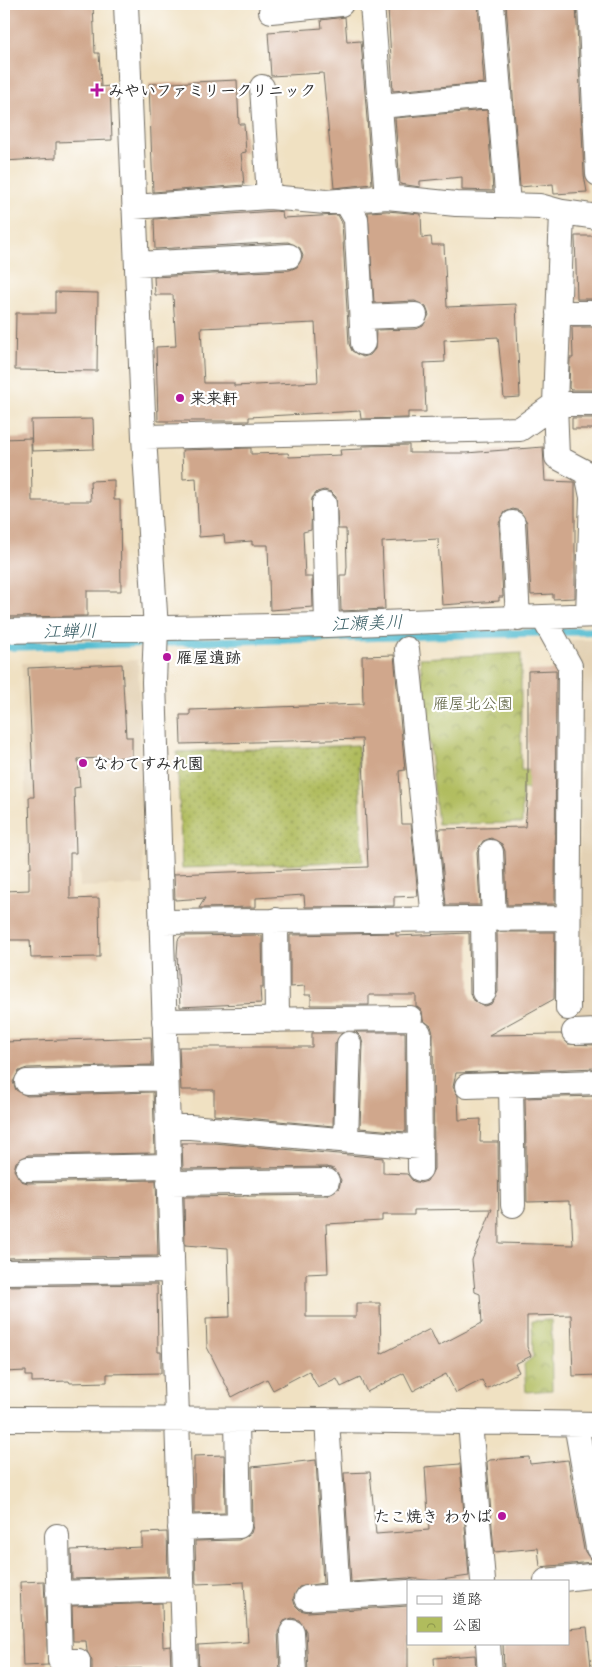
<svg xmlns="http://www.w3.org/2000/svg" width="602" height="1677" viewBox="0 0 602 1677" font-family="Mali,'Klee One',sans-serif">
<defs>
<pattern id="grass-dots" width="8" height="8" patternUnits="userSpaceOnUse" patternTransform="scale(1.25)"><rect width="8" height="8" fill="#b0bc5d"/><path d="M2 2h.1M6 6h.1" fill="none" stroke="#8f994d" stroke-width="1.8" stroke-linecap="round"/></pattern>
<pattern id="park-crowns" width="20" height="18" patternUnits="userSpaceOnUse" patternTransform="scale(1.25)"><rect width="20" height="18" fill="#b0bc5d"/><path d="M2 6a3 3 0 1 1 6 0M12 15a3 3 0 1 1 6 0" fill="none" stroke="#8f994d"/></pattern>
</defs>
<rect width="100%" height="100%" fill="#fff"/>
<filter id="ink" filterUnits="userSpaceOnUse"><feTurbulence type="fractalNoise" baseFrequency=".02" numOctaves="2"/><feDisplacementMap in="SourceGraphic" scale="10" xChannelSelector="R" yChannelSelector="G"/><feConvolveMatrix kernelMatrix="1 2 1 2 8 2 1 2 1" color-interpolation-filters="sRGB"/></filter>
<filter id="wash" filterUnits="userSpaceOnUse"><feTurbulence type="fractalNoise" baseFrequency=".0096" numOctaves="4" result="noise"/><feDisplacementMap in="SourceGraphic" scale="20" xChannelSelector="R" yChannelSelector="G"/><feGaussianBlur stdDeviation="1.12" result="paint"/><feColorMatrix in="noise" values="0 0 0 0 0 0 0 0 0 0 0 0 0 0 0 0 0 1.4 0 .05"/><feComposite in="paint" operator="in"/></filter>
<g filter="url(#wash)">
<rect width="100%" height="100%" fill="#f0e1c2"/>
<path fill="#e3d1b4" d="M568 640H598V1027H577L582 666Z
M138 660 144 885 80 887 79 863 27 864 22 663Z"/>
<path fill="url(#grass-dots)" stroke="#6e7444" d="M358 745 363 861 182 868 177 752Z"/>
<path fill="url(#park-crowns)" stroke="#6e7444" d="M521 653V770L556 771 557 788 522 789V823L438 824 420 658Z
M551 1320 552 1390 526 1392 524 1364 533 1357 532 1321Z"/>
<g fill="none" stroke-linecap="round" stroke-linejoin="round">
<path stroke="#53bcd0" stroke-width="8" d="M4 647 598 631"/>
</g>
<g id="blocks">
<path fill="#d0a78c" fill-rule="evenodd" d="M4 4H93L95 53H99L101 87 110 86 112 140 56 142V158L4 161Z
M450 4H478L484 83 393 91 388 9Z
M506 4H576L584 175 587 192 554 194 553 184 520 187Z
M345 17 347 42 361 41 372 184 334 188 323 73 271 76 268 32 322 28 321 20Z
M237 80 239 124H244L246 152 241 153 244 185 153 192 149 84Z
M487 110 493 191 462 190V177L420 181V187L400 184 395 118Z
M276 211 282 212 283 218 338 215 342 223 349 344 352 351 363 357 370 355 375 349 376 330 416 329 423 326 429 315 426 307 415 301 374 303 368 212 387 211 421 214 422 238 431 237 432 245H444L447 307 516 304 520 397 504 398 498 337 444 340 445 362 424 363 426 412H408V418L361 419 360 411 249 417V421H158L156 347 176 346 173 295H155L154 277 290 270 297 267 303 256 300 248 288 242 155 249 154 219ZM315 323 318 382 234 386V383H204L201 328Z
M575 236H598V299H577Z
M55 292 98 293 97 371 15 370 16 313H55Z
M572 327H598V390H571L569 388 570 358H573Z
M572 418H598V429H572Z
M93 419 94 449 32 451 31 420Z
M31 438 32 501H91L90 481 114 480V500H120L121 591H87V616L4 617V439Z
M409 445V453H466L543 447 545 481 575 482V598L553 599V594L531 595 527 522 520 511 513 509 505 512 499 523 503 597H499V601L442 605 438 539 382 542 385 609 341 611 340 575H346L347 566 346 529H338L336 497 331 492 324 490 317 492 312 498 311 530 303 532 305 577H312L313 607 270 610 268 545H252V541L225 543 224 535 199 537 196 478 183 479 182 450 251 448V454L288 453 289 457 341 455 340 450 362 449V446Z
M394 655 405 770 399 771 402 824H411L418 896 394 897V906L305 907 304 895 256 898V907L199 908 205 898 175 900 174 874 368 867 362 739 181 744 180 715H190V710L363 704 362 656Z
M122 664 126 737H132V757L78 759 80 787 74 788 76 853H70V899L99 898 100 957 31 958 30 940H4V891L29 890V868H31L29 797H34L28 668Z
M556 670 555 904 507 905 505 851 502 844 491 838 483 841 477 852 480 905H446L439 829 525 827 528 794V671Z
M497 932H555L554 999 489 1035 561 1034 568 1044 596 1045 597 1068 456 1073 453 1087 458 1096 459 1120 481 1119 480 1142H498L499 1243 573 1245 571 1205H569V1201L527 1202 525 1098 598 1096V1375L573 1376 571 1315 527 1316V1347L531 1356 515 1364 519 1372 486 1389 482 1380 456 1393 446 1374 413 1391 404 1373 367 1392 360 1378 341 1387 337 1379 318 1388 309 1371 273 1390 267 1379 232 1397 207 1347 206 1318 230 1317 228 1248 185 1245 184 1197 327 1195 339 1188 341 1180 334 1169 327 1167 183 1169 182 1143H214L383 1158V1173L407 1174 413 1181 420 1183 427 1181 434 1169 433 1033 431 1026 423 1020 422 1011 416 1006V995H369V1005H311V995H305V986L290 987V935L396 933V936L469 933 470 993 472 999 484 1006 491 1004 498 992ZM492 1209 472 1260 475 1292 480 1294 482 1323 438 1346 430 1329 381 1354 380 1303H356V1317H306V1274L328 1273 326 1224 382 1221V1215H414V1210Z
M257 935 262 936 263 988H260L261 1003 180 1007 177 955 178 940 181 936Z
M356 1032H405L406 1132 360 1128 363 1044 361 1037Z
M312 1033H342L335 1044 333 1126 214 1115V1090H181L179 1047H312Z
M151 1037 152 1065 27 1068 19 1071 13 1082 16 1090 27 1096 153 1092 155 1153 28 1155 16 1162 14 1170 21 1181 28 1183 156 1180 158 1256 4 1258V1042Z
M157 1284 158 1352H161V1373L107 1374V1382L70 1383 69 1381 32 1382V1376H26V1371L4 1372V1286Z
M224 1455 225 1513 194 1514V1456Z
M529 1457 530 1464 568 1460 584 1550 592 1562 540 1567 538 1548 494 1552 487 1462 490 1460Z
M316 1460 323 1583 299 1587 293 1598 295 1605 300 1610 308 1612 408 1606V1673H308L306 1631 299 1620 292 1618 284 1621 278 1632 280 1673H199L198 1645 248 1642 244 1582 196 1584 195 1541 239 1540 251 1533 253 1526 252 1467Z
M460 1464 469 1576 434 1581 407 1578 351 1582 344 1473 370 1472 376 1534 429 1530 425 1467Z
M167 1532 168 1576 72 1579 71 1550 142 1547V1533Z
M44 1581 48 1665 23 1666 20 1582Z
M162 1603 163 1647 170 1646 171 1668 117 1669 118 1673H92V1661L87 1651 86 1641H73L72 1606Z
M587 1627 591 1667 583 1668V1673H504L503 1643H568V1629Z
M475 1655 476 1673H435L434 1658Z"/>
</g>
</g>
<g filter="url(#ink)">
<use href="#blocks" fill-opacity="0" stroke="#706b60" stroke-width="1"/>
<g fill="none" stroke-linecap="round" stroke-linejoin="round">
<defs>
<path id="minor" d="M126 4 144 437 156 629 154 682 185 1673
M372 4 387 197
M492 4 508 205
M590 4 598 174
M271 11 341 4
M262 87 269 197
M380 106 499 95
M345 200 356 219 363 343
M134 207 269 197 326 202 387 197 456 204 540 206 562 212 598 217
M137 264 289 256
M558 313H598
M362 317 415 315
M144 437 520 429 555 404 562 212
M324 504 327 625
M513 523 518 619
M588 615 592 497 587 473 557 457 555 404H598
M544 619 570 666 568 1008
M4 631 327 625 598 615
M407 649 434 919
M491 852 494 918
M483 919 484 992
M276 920 277 1020
M161 922 568 918
M164 1021 410 1018
M574 1032 598 1031
M419 1033 420 1169
M27 1082 166 1078
M511 1084 513 1205
M467 1086 598 1082
M167 1125 420 1147
M346 1140 349 1044
M28 1169 168 1166
M169 1183 327 1181
M4 1272 172 1270
M4 1419 327 1420 598 1424
M327 1420 338 1596
M470 1422 483 1581
M576 1424 598 1548
M180 1528 239 1526 237 1420
M57 1536 60 1660 78 1661V1673
M546 1581 598 1575
M58 1593 182 1589
M307 1598 408 1592
M292 1632 294 1673
M488 1643 490 1673"/>
</defs>
<use href="#minor" stroke="#706b60" stroke-width="26"/>
<use href="#minor" stroke="#fff" stroke-width="24"/>
</g>
</g>
<g fill="#b5179e" stroke="#fff" stroke-width="2">
<path d="M94.5 82.5h5v5h5v5h-5v5h-5v-5h-5v-5h5z"/>
<circle cx="180" cy="398" r="5"/>
<circle cx="167" cy="657" r="5"/>
<circle cx="83" cy="763" r="5"/>
<circle cx="502" cy="1516" r="5"/>
</g>
<g text-anchor="middle" stroke-width="4.5" stroke-linejoin="round" paint-order="stroke">
<g font-size="16" font-weight="bold" fill="#2b2b2b" stroke="#fff" text-anchor="start">
<text x="108" y="96">みやいファミリークリニック</text>
<text x="190" y="404">来来軒</text>
<text x="177" y="663">雁屋遺跡</text>
<text x="93" y="769">なわてすみれ園</text>
<text x="492" y="1522" text-anchor="end">たこ焼き わかば</text>
</g>
<g font-size="16" fill="#5a5e3c" stroke="#fff">
<text x="473" y="709">雁屋北公園</text>
</g>
<g font-size="18" font-style="italic" fill="#395e65" stroke="#fff">
<text transform="translate(367 623) rotate(-2)" y="6">江瀬美川</text>
<text transform="translate(70 631) rotate(-1)" y="6">江蝉川</text>
</g>
</g>
<rect width="602" height="1677" fill="none" stroke="#fff" stroke-width="20"/>
<rect x="407" y="1580" width="162" height="65" fill="#ffffff" stroke="#aaaaaa"/>
<rect x="417" y="1596" width="25" height="8" fill="#ffffff" stroke="#aaaaaa"/>
<text x="452" y="1604" font-size="15" fill="#2b2b2b">道路</text>
<rect x="417" y="1617" width="25" height="15" fill="url(#park-crowns)" stroke="#aaaaaa"/>
<text x="452" y="1630" font-size="15" fill="#2b2b2b">公園</text>
</svg>
